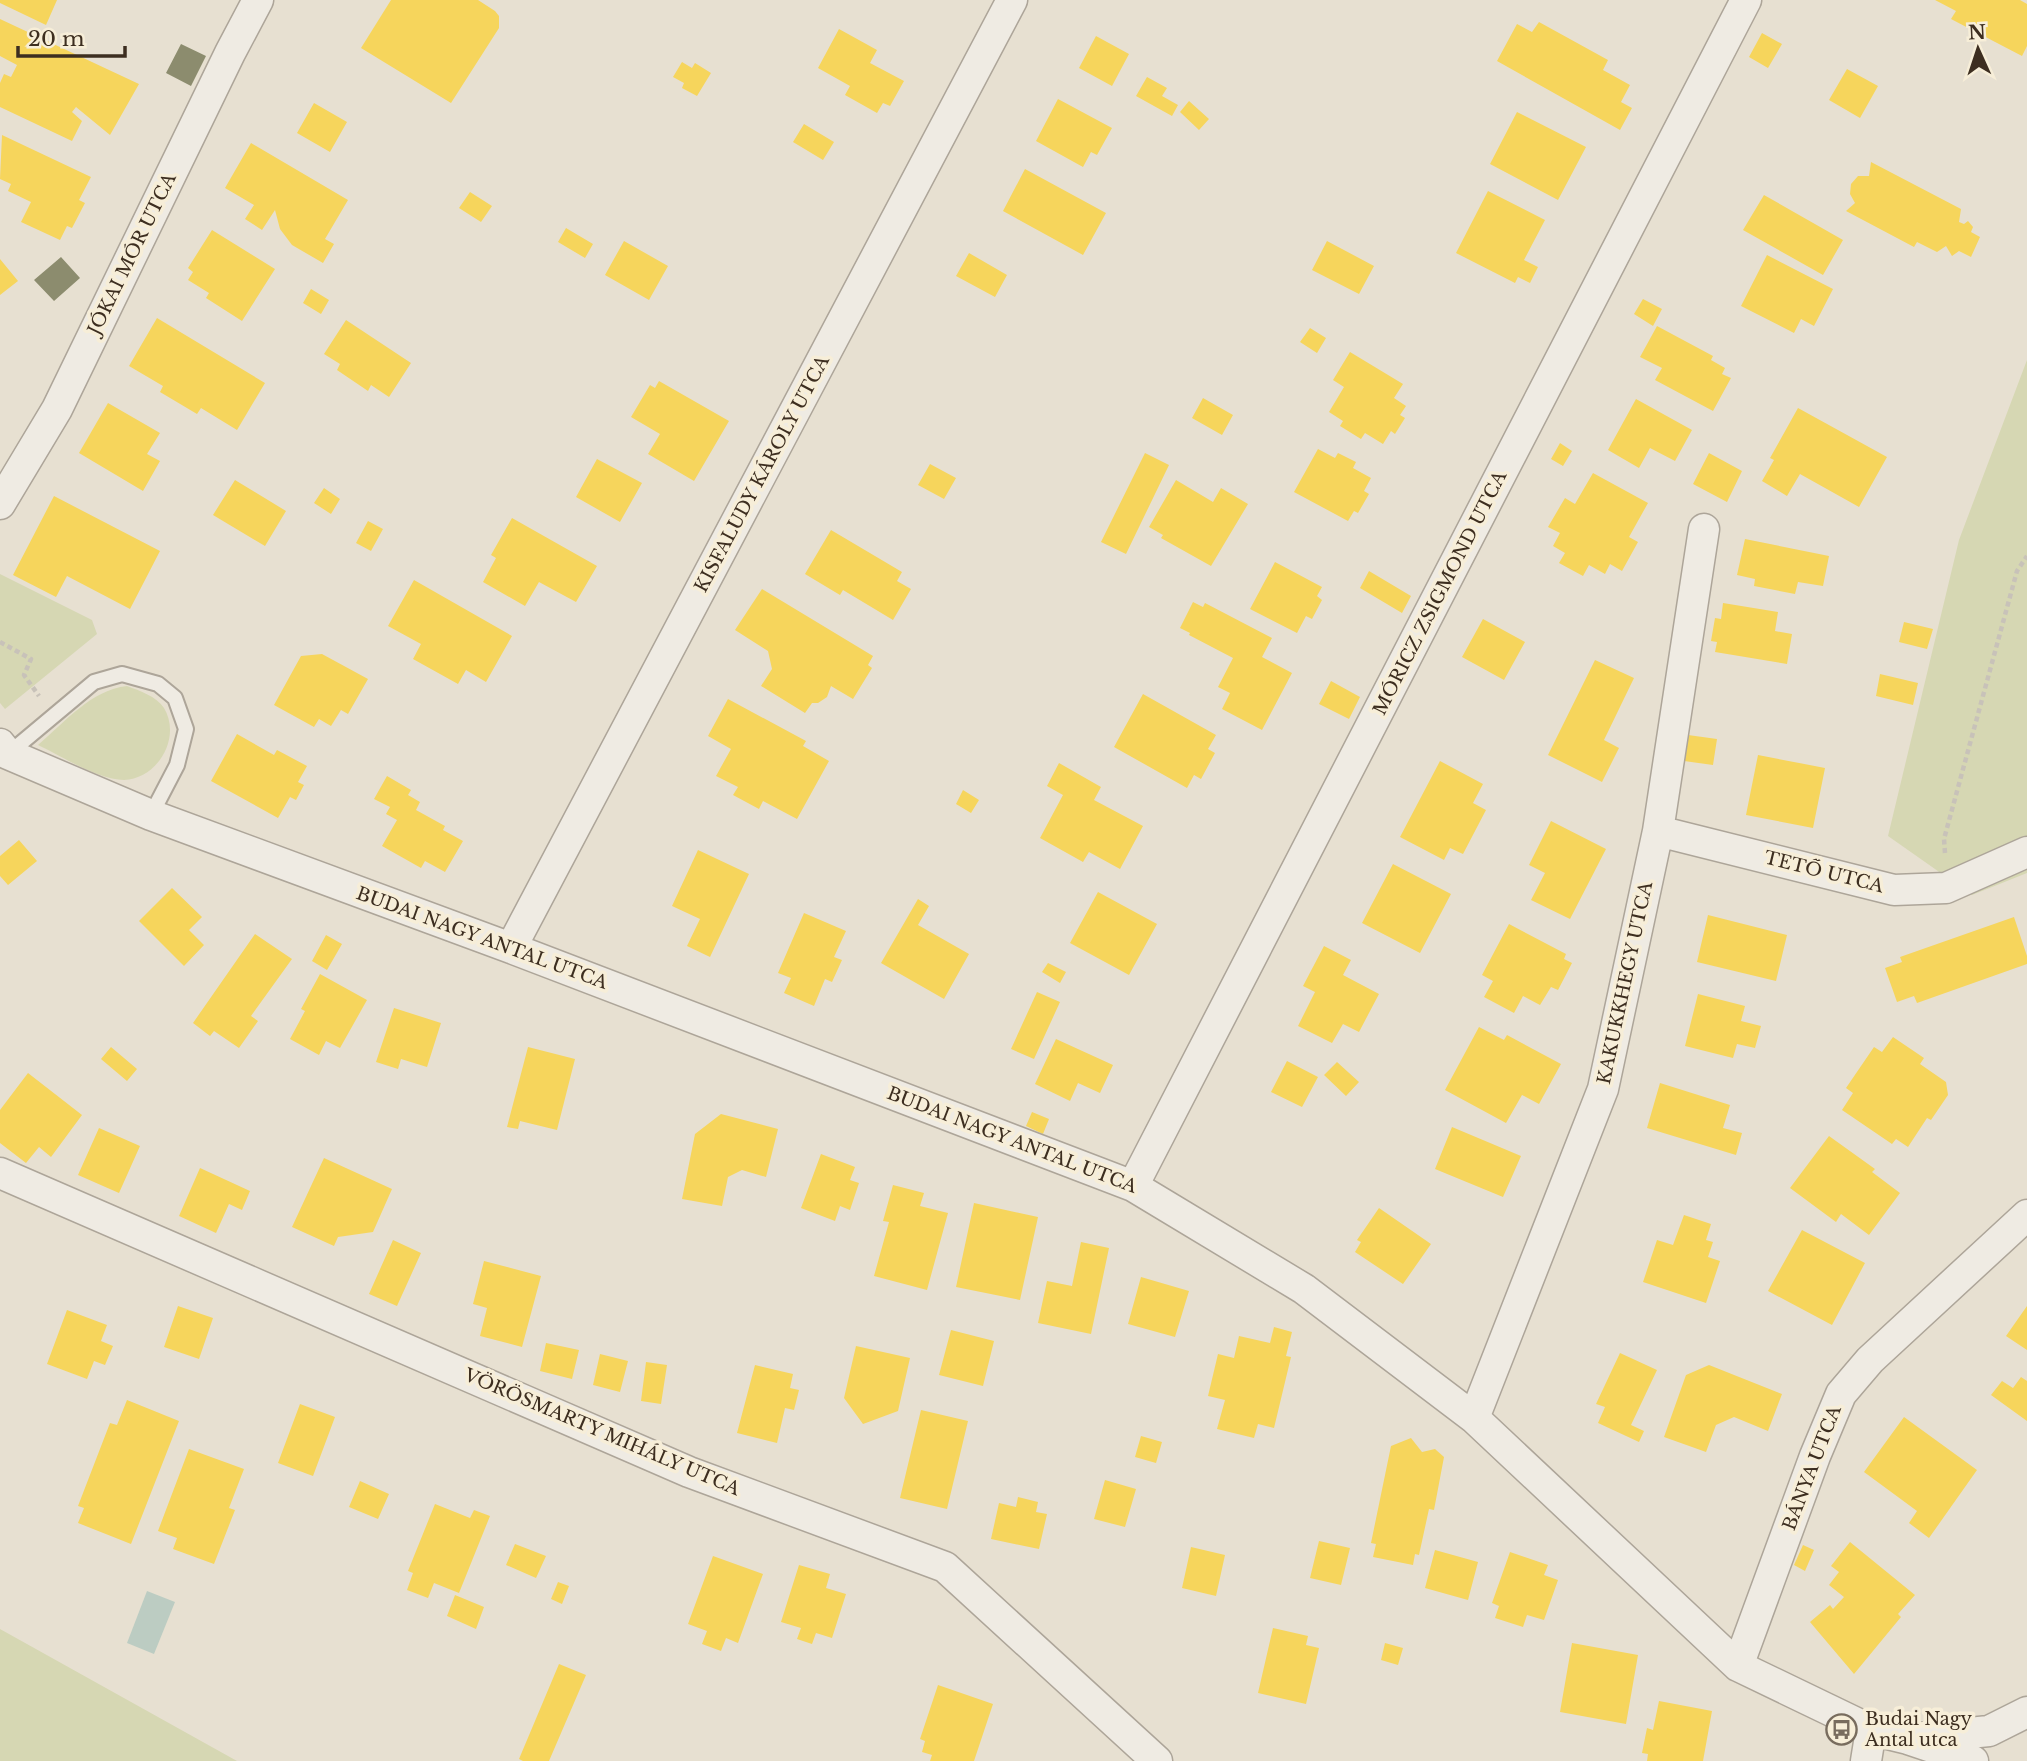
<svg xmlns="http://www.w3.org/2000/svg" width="2027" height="1761" viewBox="0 0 2027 1761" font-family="'Libre Baskerville',serif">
<rect width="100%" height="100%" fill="#e7e0d1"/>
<path fill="#d6d7b3" d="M2027 360V873L1972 895 1888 836 1959 540Z
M0 574 92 620 97 634 5 709 0 703Z
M127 686C140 691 156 696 164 708 182 738 157 779 124 780 99 780 61 756 38 745 65 722 91 690 127 686Z
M0 1629 237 1761H0Z"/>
<path fill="#bcccc2" d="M147 1591 175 1602 154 1654 127 1643Z"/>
<path fill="#f6d55c" d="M0 0H57L46 25 0 3Z
M391 0H478L495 11 499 16V28L451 103 361 48Z
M1935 0H2020L2027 4V46L2022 56 1951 19 1956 11Z
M0 19 139 84 110 135 76 107 72 112 82 121 72 141 0 107V83L4 74 11 77 17 65 0 56Z
M1539 22 1608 60 1603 70 1630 85 1621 102 1632 108 1620 130 1497 61 1517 24 1532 32Z
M839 29 877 50 870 63 904 81 890 106 883 103 877 113 845 95 850 86 818 68Z
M1762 33 1782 44 1768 68 1749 57Z
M1096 36 1129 54 1112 86 1079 68Z
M682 62 692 68 695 63 711 73 697 96 682 88 684 83 673 77Z
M1847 69 1878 86 1860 118 1829 100Z
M1147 77 1167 88 1162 96 1178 105 1172 116 1136 96Z
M1058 99 1112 128 1097 155 1091 152 1083 167 1036 141Z
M1189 101 1209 119 1199 130 1180 112Z
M314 103 347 122 330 152 297 133Z
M1517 112 1586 147 1558 200 1490 164Z
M804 124 834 142 823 160 793 142Z
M2 135 91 177 79 200 85 203 72 228 67 226 60 240 21 222 31 202 8 191 11 184 0 179Z
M251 143 348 200 325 239 334 244 323 263 292 245 280 229 275 210 262 230 245 219 254 205 225 188Z
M1871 162 1961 209 1959 222 1964 224 1968 221 1973 227 1971 232 1980 237 1971 257 1959 251 1952 256 1946 246 1937 252 1917 242 1914 247 1846 211 1855 203 1850 194 1851 184 1858 176H1869Z
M1025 169 1106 213 1083 255 1003 211Z
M1488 191 1545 220 1524 260 1538 267 1530 283 1518 277 1515 283 1456 253Z
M470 192 492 206 481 222 459 208Z
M1764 195 1843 240 1823 275 1743 230Z
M566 228 593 244 585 258 558 242Z
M212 230 275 269 242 321 206 298 209 293 188 280 193 272 188 268Z
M624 241 668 266 649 300 605 275Z
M1327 241 1374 266 1359 294 1312 270Z
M969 253 1007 275 995 297 956 276Z
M1767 255 1833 289 1814 326 1801 319 1794 333 1741 306Z
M0 259 18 281 0 295Z
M311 289 329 300 321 314 303 303Z
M1643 299 1662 309 1653 326 1634 314Z
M157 318 265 383 237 430 201 408 197 414 160 392 163 386 129 366Z
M346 320 411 363 389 397 371 385 368 391 337 370 340 364 324 354Z
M1657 326 1713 356 1711 360 1725 368 1722 374 1731 378 1713 411 1655 380 1662 368 1640 357Z
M1310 328 1326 338 1317 353 1300 342Z
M1350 352 1403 384 1394 398 1406 406 1400 415 1405 418 1395 434 1391 431 1383 444 1365 433 1361 439 1340 426 1343 421 1329 412 1344 387 1333 380Z
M659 381 729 421 694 481 648 454 660 434 631 417 650 385 655 388Z
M1203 398 1233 415 1222 435 1192 418Z
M1636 399 1692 430 1675 461 1650 448 1639 468 1608 450Z
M108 403 160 433 147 454 160 461 143 491 79 453Z
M1798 408 1887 457 1859 507 1800 474 1787 496 1762 481 1774 460 1770 458Z
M1560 443 1572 451 1563 466 1551 459Z
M1318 449 1335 458 1338 453 1356 462 1353 468 1371 478 1364 491 1369 494 1358 513 1354 511 1348 521 1294 492Z
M1145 453 1169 465 1126 554 1101 542Z
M1709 453 1742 471 1727 502 1693 484Z
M597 459 642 483 620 522 576 497Z
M930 464 956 478 944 499 918 485Z
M1593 473 1648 503 1629 537 1638 542 1622 571 1610 564 1605 574 1589 565 1583 576 1559 563 1565 553 1553 546 1560 533 1548 527 1565 498 1575 504Z
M235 480 286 511 265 546 213 515Z
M1176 480 1213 502 1221 488 1248 504 1211 566 1161 538 1163 535 1149 527Z
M324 488 340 499 331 514 314 503Z
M54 496 160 551 130 609 67 576 56 597 13 575Z
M512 518 597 566 576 602 539 582 525 606 483 582 496 558 491 555Z
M368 521 383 529 371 551 356 543Z
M831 530 902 572 897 581 911 589 893 620 843 590 840 595 805 574Z
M1745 539 1829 556 1823 586 1798 582 1795 594 1754 586 1755 579 1737 575Z
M1275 562 1322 587 1317 596 1322 600 1312 619 1306 616 1297 633 1250 609Z
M1369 571 1411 596 1402 613 1360 588Z
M414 580 512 636 486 682 466 670 458 684 413 659 421 644 388 626Z
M762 589 873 656 868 665 872 668 853 699 831 686 827 697 818 703H812L805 713 761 686 772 669 768 651 735 630Z
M1193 602 1203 607 1205 603 1272 638 1262 657 1292 673 1262 730 1222 709 1230 693 1218 687 1233 658 1189 635 1190 633 1180 628Z
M1723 603 1778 612 1775 631 1792 634 1787 664 1715 652 1717 642 1711 641 1715 618 1721 619Z
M1483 619 1525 642 1504 680 1462 657Z
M1904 622 1933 629 1927 649 1899 642Z
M322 654 368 679 348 714 341 710 331 726 319 719 314 727 274 705 301 656Z
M1595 660 1634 678 1604 740 1619 748 1602 782 1548 755Z
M1880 674 1918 683 1913 705 1876 696Z
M1331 681 1360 697 1349 719 1319 704Z
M1143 694 1216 735 1208 749 1215 753 1201 779 1194 775 1187 788 1114 747Z
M728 699 806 741 803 746 829 761 797 819 763 801 759 809 733 795 738 787 716 776 731 749 708 736Z
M237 734 274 755 277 750 307 766 298 782 304 785 296 800 290 797 278 818 211 781Z
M1688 735 1717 739 1713 765 1684 761Z
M1758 755 1825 768 1813 828 1746 815Z
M1440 761 1483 784 1473 803 1486 810 1463 854 1450 848 1444 860 1400 837Z
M1059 763 1101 787 1094 800 1143 826 1120 869 1089 852 1083 862 1040 838 1063 795 1047 786Z
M387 776 411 790 408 795 420 802 416 810 445 826 443 830 463 841 445 872 425 861 421 868 382 846 397 820 386 814 390 807 374 799Z
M963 790 979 800 971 813 956 804Z
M1551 821 1606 849 1570 919 1531 900 1545 873 1529 865Z
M19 840 37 861 8 885 0 876V856Z
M698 850 749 874 710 957 687 946 700 919 672 906Z
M1393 864 1451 894 1420 953 1362 923Z
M172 888 202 917 189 930 204 945 184 966 139 921Z
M1098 892 1157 924 1129 975 1070 943Z
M918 899 929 906 918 925 969 954 944 999 881 963Z
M804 913 846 931 834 957 842 960 832 982 825 979 814 1006 784 993 791 978 778 973Z
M1708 915 1787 935 1776 981 1697 962Z
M2014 917 2027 956V964L1917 1003 1914 996 1897 1002 1885 968 1902 962 1900 957Z
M1509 924 1566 954 1564 959 1572 963 1558 990 1551 987 1540 1005 1523 996 1514 1013 1484 997 1493 981 1482 975Z
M255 934 292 959 251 1016 258 1021 239 1048 214 1031 210 1036 193 1023Z
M326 935 342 944 327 970 312 961Z
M1324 946 1351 960 1343 975 1379 994 1359 1032 1343 1024 1332 1043 1298 1026 1315 992 1303 986Z
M1048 963 1066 972 1060 983 1042 972Z
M320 974 367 1000 340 1048 326 1041 319 1055 290 1039 305 1011 301 1009Z
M1037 992 1060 1002 1034 1059 1011 1049Z
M1698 994 1745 1006 1741 1021 1761 1026 1755 1048 1737 1044 1733 1058 1685 1046Z
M394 1008 441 1023 427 1067 401 1059 398 1069 376 1062Z
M1479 1027 1504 1040 1507 1035 1561 1064 1539 1104 1522 1095 1506 1123 1445 1090Z
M1893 1037 1924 1058 1920 1064 1946 1082 1948 1095 1931 1120 1927 1118 1908 1147 1896 1139 1892 1144 1842 1110 1853 1093 1846 1088 1874 1047 1882 1052Z
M1056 1039 1113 1065 1100 1093 1078 1083 1070 1101 1035 1084Z
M111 1047 137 1069 127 1081 101 1059Z
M528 1047 575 1059 557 1130 520 1121 518 1129 507 1127Z
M1287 1061 1318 1077 1302 1107 1271 1092Z
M1337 1062 1359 1082 1346 1096 1324 1075Z
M28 1073 82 1115 51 1157 39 1147 26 1163 0 1143V1110Z
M1660 1083 1730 1105 1723 1128 1742 1133 1736 1155 1647 1128Z
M1032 1112 1049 1119 1043 1134 1026 1126Z
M721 1114 778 1129 766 1177 742 1170 728 1177 722 1206 682 1199 695 1134Z
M1452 1127 1521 1156 1503 1197 1435 1169Z
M99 1128 140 1146 119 1193 78 1175Z
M1829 1136 1875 1169 1872 1172 1900 1193 1869 1235 1841 1214 1836 1222 1790 1188Z
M821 1154 855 1167 850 1180 859 1183 850 1210 840 1206 835 1221 801 1208Z
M324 1158 392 1189 373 1232 338 1237 334 1246 292 1227Z
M200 1168 250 1191 242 1210 229 1204 216 1233 179 1216Z
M893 1185 924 1193 920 1206 948 1213 927 1290 874 1276 889 1222 883 1221Z
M974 1203 1038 1217 1020 1300 956 1287Z
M1379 1208 1431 1244 1403 1284 1355 1252 1361 1242 1357 1240Z
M1684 1215 1711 1224 1706 1240 1713 1242 1708 1257 1720 1261 1706 1303 1643 1282 1657 1240 1673 1245Z
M1802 1230 1865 1263 1832 1325 1768 1291Z
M393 1240 421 1253 397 1306 369 1294Z
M1081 1242 1109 1248 1091 1334 1038 1323 1047 1281 1072 1286Z
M484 1261 541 1276 522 1347 480 1336 487 1308 473 1304Z
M1141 1277 1189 1291 1175 1337 1128 1324Z
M178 1306 213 1318 199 1359 164 1347Z
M2027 1306V1350L2006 1336Z
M67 1310 107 1325 101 1341 113 1346 105 1365 94 1361 87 1379 47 1364Z
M1274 1327 1292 1332 1286 1356 1291 1357 1274 1428 1258 1424 1254 1438 1217 1429 1225 1400 1208 1396 1218 1354 1234 1358 1239 1336 1270 1343Z
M951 1330 994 1341 983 1386 939 1375Z
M546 1343 579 1350 572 1379 540 1371Z
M856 1346 910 1358 898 1411 863 1424 844 1398Z
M1620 1353 1657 1370 1631 1425 1644 1431 1639 1442 1598 1423 1605 1407 1596 1404Z
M600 1354 628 1361 620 1392 593 1385Z
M646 1362 667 1365 661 1404 641 1401Z
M755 1365 793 1374 790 1388 799 1390 794 1410 785 1408 777 1443 737 1433Z
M1709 1365 1782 1394 1768 1431 1734 1417 1716 1425 1706 1452 1664 1437 1686 1375Z
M2021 1377 2027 1381V1421L1991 1395 2002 1381 2013 1388Z
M127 1400 179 1421 131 1544 78 1523 84 1508 78 1506 110 1423 117 1425Z
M300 1404 335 1417 313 1476 278 1463Z
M921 1410 968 1421 947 1509 900 1498Z
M1904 1417 1977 1470 1929 1538 1909 1523 1917 1511 1864 1472Z
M1141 1436 1162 1442 1156 1463 1135 1457Z
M1411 1438 1422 1452 1435 1449 1444 1457 1434 1510 1429 1509 1419 1555 1415 1554 1413 1565 1373 1557 1376 1544 1371 1543 1391 1446Z
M189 1449 244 1469 229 1508 235 1510 214 1564 173 1549 177 1538 158 1531Z
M1105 1480 1136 1489 1125 1527 1094 1519Z
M360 1481 389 1494 378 1519 349 1507Z
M1018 1497 1038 1502 1036 1512 1047 1514 1039 1549 991 1539 999 1503 1016 1507Z
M435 1504 470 1518 474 1510 490 1516 459 1593 434 1583 428 1598 407 1590 413 1573 408 1571Z
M1319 1541 1350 1548 1341 1585 1310 1578Z
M1850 1542 1915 1595 1898 1614 1901 1617 1854 1674 1810 1622 1830 1605 1833 1609 1844 1597 1829 1585 1839 1572 1831 1566Z
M515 1544 546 1556 536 1578 506 1565Z
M1803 1545 1814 1550 1805 1571 1794 1565Z
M1191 1547 1225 1555 1216 1596 1182 1588Z
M1435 1550 1478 1562 1468 1600 1425 1588Z
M1510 1552 1548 1565 1544 1575 1558 1580 1544 1620 1527 1615 1523 1627 1495 1618 1499 1606 1492 1603Z
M713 1556 763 1574 738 1643 726 1638 721 1651 702 1644 707 1631 688 1624Z
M799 1565 830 1574 826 1588 846 1594 832 1638 816 1633 812 1644 797 1639 801 1628 781 1622Z
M558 1582 569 1586 562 1604 551 1599Z
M455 1595 484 1607 476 1629 447 1616Z
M1273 1628 1308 1636 1306 1645 1319 1648 1306 1704 1258 1693Z
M1385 1643 1403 1648 1398 1665 1381 1660Z
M1572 1643 1638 1655 1626 1724 1560 1712Z
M559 1664 586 1675 549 1761H523L519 1759Z
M938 1685 993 1704 974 1761H930L932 1755 922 1752 925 1741 920 1739Z
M1659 1701 1712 1711 1703 1761H1647L1648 1754 1642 1753 1647 1728 1653 1730Z"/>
<path fill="#8c8c6e" d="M181 44 206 56 191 86 166 73Z
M61 257 80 278 54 301 34 280Z"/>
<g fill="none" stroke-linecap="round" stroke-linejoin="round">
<defs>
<path id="service" d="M8 754 94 682 122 674 158 684 175 698 186 729 177 765 151 815"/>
<path id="minor" d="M0 504 57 409 230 53 258 0
M0 744 8 754 151 815 511 948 1133 1186 1304 1289 1474 1418 1738 1666 1871 1730 1908 1739 1973 1761
M1658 831 1894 890 1946 888 2027 852
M511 948 1012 0
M0 1173 689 1472 945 1567 1157 1761
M1133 1186 1746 0
M1474 1418 1603 1089 1658 831 1704 529
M1738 1666 1815 1456 1841 1394 1870 1360 2027 1215
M1919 1738 1989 1731 2027 1712
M1866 1761 1871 1730"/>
</defs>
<use href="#service" stroke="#ada599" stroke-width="18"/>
<use href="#minor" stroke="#ada599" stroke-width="33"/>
<path stroke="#c8c2b9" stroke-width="4.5" stroke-dasharray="5 3.5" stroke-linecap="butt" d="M0 642 31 659 24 675 39 696
M1945 853 1944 839 2017 571 2027 556"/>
<use href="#service" stroke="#efebe3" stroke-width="14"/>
<use href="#minor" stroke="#efebe3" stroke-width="30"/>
</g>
<defs>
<symbol id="bus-ring" viewBox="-11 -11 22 22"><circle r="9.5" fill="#f7eed8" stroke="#786c5e" stroke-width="1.5"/><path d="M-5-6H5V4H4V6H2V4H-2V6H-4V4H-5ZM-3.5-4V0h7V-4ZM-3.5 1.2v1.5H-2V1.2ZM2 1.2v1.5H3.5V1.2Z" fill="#786c5e"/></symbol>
</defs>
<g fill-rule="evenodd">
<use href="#bus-ring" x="1824" y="1712" width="35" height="35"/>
</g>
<g text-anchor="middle" stroke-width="7" stroke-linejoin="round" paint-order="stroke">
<g font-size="18" fill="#3d2e20" stroke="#f7eed8">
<text transform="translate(132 254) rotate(-64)" y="6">JÓKAI MÓR UTCA</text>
<text transform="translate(762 474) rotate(-62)" y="6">KISFALUDY KÁROLY UTCA</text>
<text transform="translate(1440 593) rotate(-63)" y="6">MÓRICZ ZSIGMOND UTCA</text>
<text transform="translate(1824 872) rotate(14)" y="6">TETŐ UTCA</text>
<text transform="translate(482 938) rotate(20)" y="6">BUDAI NAGY ANTAL UTCA</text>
<text transform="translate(1625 983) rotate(-78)" y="6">KAKUKKHEGY UTCA</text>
<text transform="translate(1012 1140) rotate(21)" y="6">BUDAI NAGY ANTAL UTCA</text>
<text transform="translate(602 1432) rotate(23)" y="6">VÖRÖSMARTY MIHÁLY UTCA</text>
<text transform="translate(1812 1468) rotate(-69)" y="6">BÁNYA UTCA</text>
</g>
<g font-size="18" fill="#3d2e20" stroke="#f7eed8" text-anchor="start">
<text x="1865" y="1725">Budai Nagy<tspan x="1865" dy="21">Antal utca</tspan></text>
</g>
</g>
<g transform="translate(1978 49) rotate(357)" stroke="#f7eed8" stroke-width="5" paint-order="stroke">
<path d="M0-5L12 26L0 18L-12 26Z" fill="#3d2e20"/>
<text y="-10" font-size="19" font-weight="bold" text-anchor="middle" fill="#3d2e20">N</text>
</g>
<path d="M18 46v10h107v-10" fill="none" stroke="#3d2e20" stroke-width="3.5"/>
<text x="28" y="46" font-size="21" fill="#3d2e20" stroke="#f7eed8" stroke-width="5" paint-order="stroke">20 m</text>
</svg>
